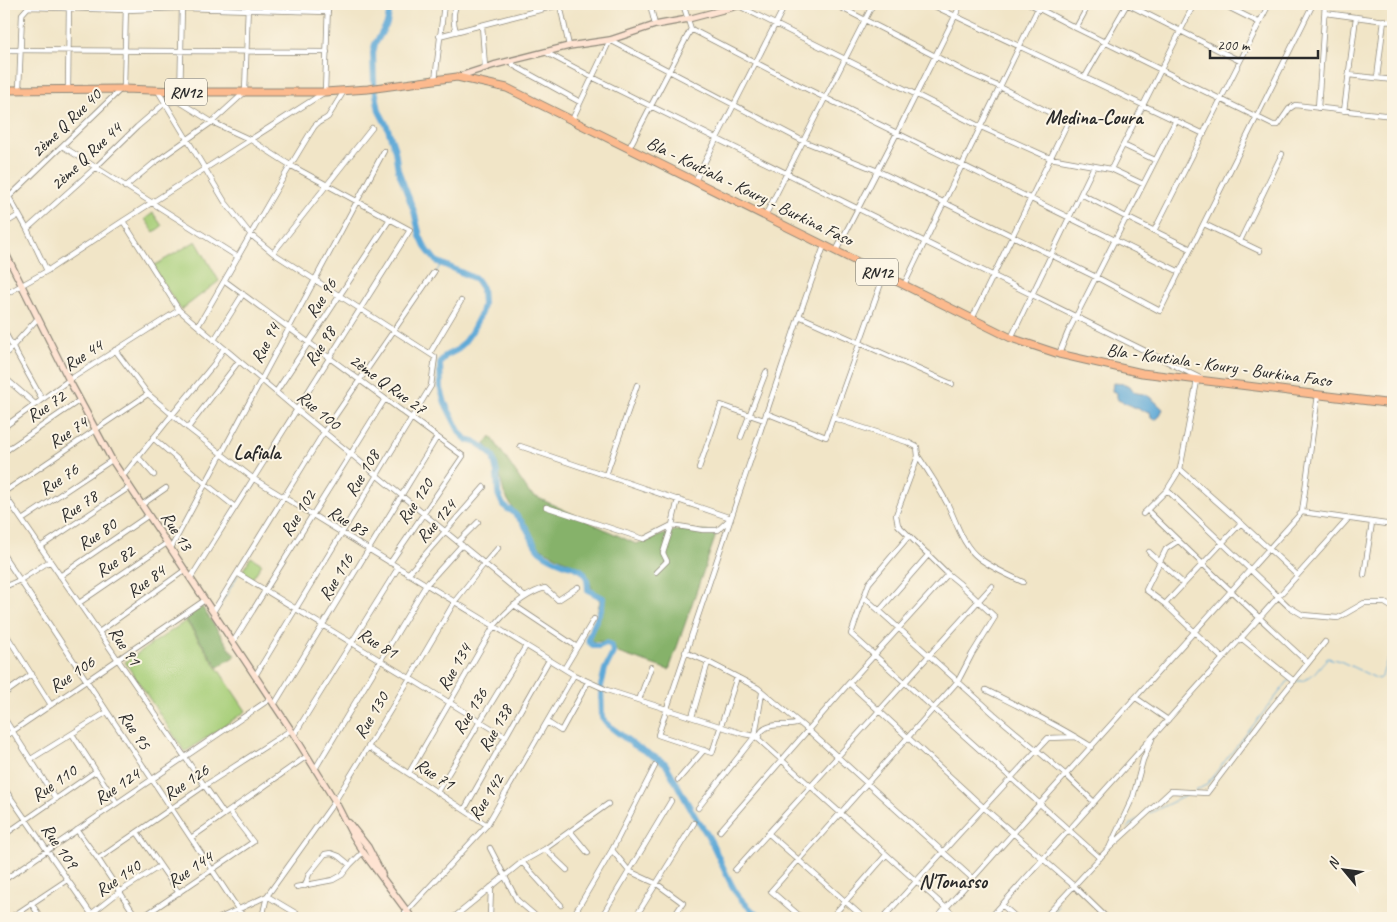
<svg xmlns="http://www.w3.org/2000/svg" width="1397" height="922" viewBox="0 0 1397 922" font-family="Caveat,sans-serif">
<rect width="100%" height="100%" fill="#fcf5e5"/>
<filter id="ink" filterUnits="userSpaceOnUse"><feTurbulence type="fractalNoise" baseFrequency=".02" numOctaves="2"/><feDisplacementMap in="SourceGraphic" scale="10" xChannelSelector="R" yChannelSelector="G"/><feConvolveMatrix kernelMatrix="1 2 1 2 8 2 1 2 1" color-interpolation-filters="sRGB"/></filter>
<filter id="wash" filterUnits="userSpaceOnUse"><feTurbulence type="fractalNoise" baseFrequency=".0096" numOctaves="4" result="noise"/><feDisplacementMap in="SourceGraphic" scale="20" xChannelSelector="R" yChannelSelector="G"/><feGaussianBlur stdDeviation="1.12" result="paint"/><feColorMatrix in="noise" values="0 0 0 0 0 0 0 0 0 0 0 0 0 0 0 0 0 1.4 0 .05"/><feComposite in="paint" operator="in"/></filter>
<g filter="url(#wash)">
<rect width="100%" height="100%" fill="#f1e5c7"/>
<path fill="#a8cf7a" stroke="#6a7d52" d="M153 213 162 226 154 232 145 219Z
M196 241 219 281 181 310 152 267Z
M251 557 262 564 252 579 241 573Z
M186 621 246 711 185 752 125 662Z"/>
<path fill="#86b26a" stroke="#586e4a" d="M491 436 530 494 636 544 677 530 717 532 669 670 618 653 608 641 594 642 590 639 600 601 593 591 585 571 533 544 504 493 495 456 485 444Z
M202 607 235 656 218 667 185 618Z"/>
<path fill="#5fa9d7" stroke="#456a81" d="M1113 383 1125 384 1130 386 1134 392C1138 394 1142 393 1146 395 1153 398 1157 404 1163 409L1159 417 1155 420 1151 418 1150 412 1141 410 1118 400 1117 397V393L1112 391Z"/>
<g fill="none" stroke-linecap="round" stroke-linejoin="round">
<path stroke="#5fa9d7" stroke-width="1" d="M436 272 442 264
M219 607 238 575
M1297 681C1312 682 1318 666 1328 658L1340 661 1378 679 1382 676 1387 660 1393 658
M1195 791 1206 785 1289 680H1291
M1150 813 1189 794
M1127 828 1137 819
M1048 918 1058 906"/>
<path stroke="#5fa9d7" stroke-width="6" d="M391 4 387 24 375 44 373 53 374 83 379 111 387 126 395 150 398 170 414 211 420 236 425 247 436 261 476 279 482 288 483 305 481 313 472 331 462 345 457 350 445 356 440 364 441 389 445 403 460 433 467 440 477 443 483 447 493 456 497 473 498 494 503 505 509 510H511C517 516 524 523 528 531 532 538 534 546 540 551 547 557 557 561 565 564 570 566 579 567 583 572 587 576 588 584 588 590L603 598 602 607 588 638 589 642 594 646H599L606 643 609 644 612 647 613 653 605 669 601 686 602 717 608 725 634 745 665 763 697 820C714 840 721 867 734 889 740 901 751 909 760 918"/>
</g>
</g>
<g filter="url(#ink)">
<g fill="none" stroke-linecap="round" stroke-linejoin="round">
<defs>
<path id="street" d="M532 4 534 11
M650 4 655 25
M834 4 966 72 1000 87 1068 122 972 319
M930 4 1204 134
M1030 4 1076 28 1273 125H1278L1289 109 1295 105 1393 116
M1127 4 1240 61
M1222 4 1260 23
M560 5 569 46
M739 6 981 127 1050 158 1111 169
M29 7 126 10 182 8 328 12
M1325 13 1393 22
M482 25 485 68
M1076 28 1089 4
M691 29 799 85 1180 272
M456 32C453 22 452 13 457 4
M439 36 563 4
M4 50 327 52
M545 52 592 77 1202 379
M513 60V65L580 102
M1349 75 1393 80
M1085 77 1127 4
M1377 78 1384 20
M435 80 444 4
M124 89 126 4
M19 90 22 14 30 5
M68 90 69 4
M158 91 225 202 251 235 273 253 435 357 431 386 255 676
M180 102 182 4
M1318 108 1325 4
M1344 111 1356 17
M572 120 610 40 803 141 878 171 943 202 1096 277 1160 311 1313 4
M1123 145 1155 160
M62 146 238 257
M629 148 691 29 683 4
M695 181 782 11
M1143 184 1111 169 1194 4
M125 187 154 163 212 122 245 92 248 4
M4 188 27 229 47 271
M1081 194 1126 217 1191 249
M9 197 120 90
M765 216 873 4
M123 221 179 310 296 409 525 597
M4 224 19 215
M1204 224 1260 251
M27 229 95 168 137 127 165 103 176 101 180 102 212 122 251 140 290 165 410 230 190 579
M1154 231 1269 4
M1240 241 1282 154
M836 251 897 133 961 4
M273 253 372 128
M225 281 463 456 390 563
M904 285 1040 4
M4 295 47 271 123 221 325 92 328 4
M799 316 952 384
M198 326C237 260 273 192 314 127 319 120 322 122 328 117L344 91
M4 331 42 399
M1011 338 1094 166
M214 340 243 294
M115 350 148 394 188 428 254 479 574 675 607 690 744 734 755 736 957 918
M430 353 461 301
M1059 354 1068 332 1176 120
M4 356 38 318
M4 377 35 404
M276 392 390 219
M766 413 826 437 884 275
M4 427 69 380 179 310
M188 428 239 361
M741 437 766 372
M153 438 206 484 235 507
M520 446 731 518 718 530H703L672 525 644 539 546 507
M4 452 80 400
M918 456C929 472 939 488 948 505 957 523 962 545 979 558 992 568 1008 575 1023 582
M138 457 154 475
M699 468 721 405 764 420
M1180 469 1241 523 1297 575
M606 475 637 385
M123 476 172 415 214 364 224 348
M1167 490 1288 606 1303 615 1338 618 1364 603H1385L1393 608
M4 492 148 394
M4 494 224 814
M143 504 166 488
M1147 510C1200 562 1254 613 1308 663
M1302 512 1393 525
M1143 514 1167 490 1180 469 1197 381
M22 520 112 460
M908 537 869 583 864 597 994 714 1066 775 1094 802
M1178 541 1166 549 1146 590 1165 604 1222 658
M458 542 478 522
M40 547 130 487
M171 548 384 151
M1149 552 1184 584
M4 556 244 918
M1393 562V558
M656 572 667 561 663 553 672 525 678 499
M237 573 506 737
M408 574 484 487
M1364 575 1372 523
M60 576 149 515
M4 587 20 580 50 561
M864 597 851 634 1100 858
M79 603 167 543
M1165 604 1241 523
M514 605 577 647
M880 610 929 554
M213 612 324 432 434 272
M4 631 51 705
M99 632 185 570
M1241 638 1294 681
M233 642 385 399
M685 652 708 662 758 688 808 730 973 879
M564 669 594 619
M737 677 712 753 658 735 799 316 824 246
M849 683 983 807 1074 886 1107 918
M986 690C1022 708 1058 725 1092 747
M4 694 32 674
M1136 698 1168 720
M639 700 651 667
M274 705 437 437
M692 717 708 662
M4 718 56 799
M547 722 561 731 588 682
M72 734 117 803
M294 735 398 568
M4 737 205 600
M758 739C759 736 760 733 762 731 771 721 789 728 799 723
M368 747 487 825
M31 759 107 712
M315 769 426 585 462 545
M409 773 494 626C508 609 524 594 545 588L558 600 578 587
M678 780 704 750
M4 788 94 918
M437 792 526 646
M698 808 755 736 762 693
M464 810 549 660
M77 830 98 859 137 918
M570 831 588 853
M720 831 849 683 948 574
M137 832 179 893
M768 833 864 918
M4 835 96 771
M191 838 307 756
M1110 846 1133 797 1143 760 1152 739
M490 848 517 900 538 918
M545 849 567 870
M612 850 629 871 657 884 683 903 673 918
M98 859 204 786 291 730
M522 862 561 905
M735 870 992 586
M4 880 270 699
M305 886 309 874 325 854 331 853 339 856 350 865
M296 887 333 880 342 875 350 865 363 852
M267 896 304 918
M31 903 41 918
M1002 905 1017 918
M91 914 119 892 160 866
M10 918 67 880
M141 918 253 842 229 811
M220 918 267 896
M262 918 267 896 335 801 410 678 455 601 484 564 498 548
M401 918 407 911 487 825 574 675
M453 918 522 862 545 849 608 804
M490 918 491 887
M572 918 612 850 655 766
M601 918 671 801
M635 918 694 823
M802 918 771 891 958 681 972 654 995 617 959 583 948 574 898 525 896 515 918 456 917 447 907 442 833 418
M831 918 886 855
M883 918 959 834 1048 738 1076 737
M937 918 1302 512 1318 395
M990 918 1348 519
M1044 918 1109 848 1171 791 1207 793 1266 715 1325 642"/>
<path id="secondary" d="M457 77 494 65 569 46 610 40 655 25 688 19 745 4
M4 250 69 380 112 460 291 730 335 801 352 834 363 852 412 918
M349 823 368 847 382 874"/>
<path id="primary" d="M4 90 124 89 205 92H325L368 89 457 77 507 88 1011 338 1059 354 1142 373 1393 404"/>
</defs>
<use href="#street" stroke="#8e8879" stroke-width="6"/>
<use href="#secondary" stroke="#8e8879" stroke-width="8"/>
<use href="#primary" stroke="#8e8879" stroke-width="9"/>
<use href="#street" stroke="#fff" stroke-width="4.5"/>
<use href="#secondary" stroke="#fee3d2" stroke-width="5.5"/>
<use href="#primary" stroke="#fcba8e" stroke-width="7"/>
</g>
</g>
<g text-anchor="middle" stroke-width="4" stroke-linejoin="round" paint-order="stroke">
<g fill="#fcf5e5" stroke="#6a6863" stroke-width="1">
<rect x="165" y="78.5" width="42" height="27" rx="4"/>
<rect x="856" y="258.5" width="42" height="27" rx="4"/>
</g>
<g font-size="16" font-weight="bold" fill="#2b2b2b">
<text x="186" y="98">RN12</text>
<text x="877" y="278">RN12</text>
</g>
<g font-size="18" fill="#2b2b2b" stroke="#fcf5e5">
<text transform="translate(66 123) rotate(-44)" y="6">2ème Q Rue 40</text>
<text transform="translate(86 156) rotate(-43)" y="6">2ème Q Rue 44</text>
<text transform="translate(750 191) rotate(26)" y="6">Bla - Koutiala - Koury - Burkina Faso</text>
<text transform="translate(321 298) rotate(-57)" y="6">Rue 96</text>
<text transform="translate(265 343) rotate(-62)" y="6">Rue 94</text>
<text transform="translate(320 346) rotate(-57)" y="6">Rue 98</text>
<text transform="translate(83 355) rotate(-33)" y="6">Rue 44</text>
<text transform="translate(1219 365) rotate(8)" y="6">Bla - Koutiala - Koury - Burkina Faso</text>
<text transform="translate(388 384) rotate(36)" y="6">2ème Q Rue 27</text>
<text transform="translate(46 406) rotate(-34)" y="6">Rue 72</text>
<text transform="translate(319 410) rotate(40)" y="6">Rue 100</text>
<text transform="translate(68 432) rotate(-34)" y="6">Rue 74</text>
<text transform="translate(362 473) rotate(-59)" y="6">Rue 108</text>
<text transform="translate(59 479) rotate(-34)" y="6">Rue 76</text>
<text transform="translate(415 501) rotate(-56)" y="6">Rue 120</text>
<text transform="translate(78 506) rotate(-34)" y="6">Rue 78</text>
<text transform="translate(298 513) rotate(-58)" y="6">Rue 102</text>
<text transform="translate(348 521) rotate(31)" y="6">Rue 83</text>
<text transform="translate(436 521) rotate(-49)" y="6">Rue 124</text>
<text transform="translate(177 531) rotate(57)" y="6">Rue 13</text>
<text transform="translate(97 534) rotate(-34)" y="6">Rue 80</text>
<text transform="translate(115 561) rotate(-34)" y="6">Rue 82</text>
<text transform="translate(336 577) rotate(-59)" y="6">Rue 116</text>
<text transform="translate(146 581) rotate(-36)" y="6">Rue 84</text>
<text transform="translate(378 643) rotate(31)" y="6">Rue 81</text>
<text transform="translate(125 646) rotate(56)" y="6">Rue 91</text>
<text transform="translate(454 667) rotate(-60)" y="6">Rue 134</text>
<text transform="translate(72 674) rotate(-34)" y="6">Rue 106</text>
<text transform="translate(470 711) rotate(-58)" y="6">Rue 136</text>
<text transform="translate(371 715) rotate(-59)" y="6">Rue 130</text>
<text transform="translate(495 728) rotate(-60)" y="6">Rue 138</text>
<text transform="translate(135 730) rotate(56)" y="6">Rue 95</text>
<text transform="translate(435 774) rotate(33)" y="6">Rue 71</text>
<text transform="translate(186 782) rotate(-34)" y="6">Rue 126</text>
<text transform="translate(54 783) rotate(-35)" y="6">Rue 110</text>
<text transform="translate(117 786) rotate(-34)" y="6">Rue 124</text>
<text transform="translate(486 797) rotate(-58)" y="6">Rue 142</text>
<text transform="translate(60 846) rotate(55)" y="6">Rue 109</text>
<text transform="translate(190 869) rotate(-34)" y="6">Rue 144</text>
<text transform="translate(118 878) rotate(-35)" y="6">Rue 140</text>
</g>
<g font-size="20" font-weight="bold" fill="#2b2b2b" stroke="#fcf5e5">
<text x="1094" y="124">Medina-Coura</text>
<text x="257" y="459">Lafiala</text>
<text x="953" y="888">N'Tonasso</text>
</g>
</g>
<rect width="1397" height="922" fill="none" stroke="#fcf5e5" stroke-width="20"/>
<g transform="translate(1344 870) rotate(299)" stroke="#fcf5e5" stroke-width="4" paint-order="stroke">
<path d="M0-4L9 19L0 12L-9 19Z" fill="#2b2b2b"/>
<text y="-8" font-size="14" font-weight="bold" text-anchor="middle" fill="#2b2b2b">N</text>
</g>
<path d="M1210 50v8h108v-8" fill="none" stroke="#2b2b2b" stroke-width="2.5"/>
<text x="1217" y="50" font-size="15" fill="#2b2b2b" stroke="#fcf5e5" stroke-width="4" paint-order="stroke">200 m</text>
</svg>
